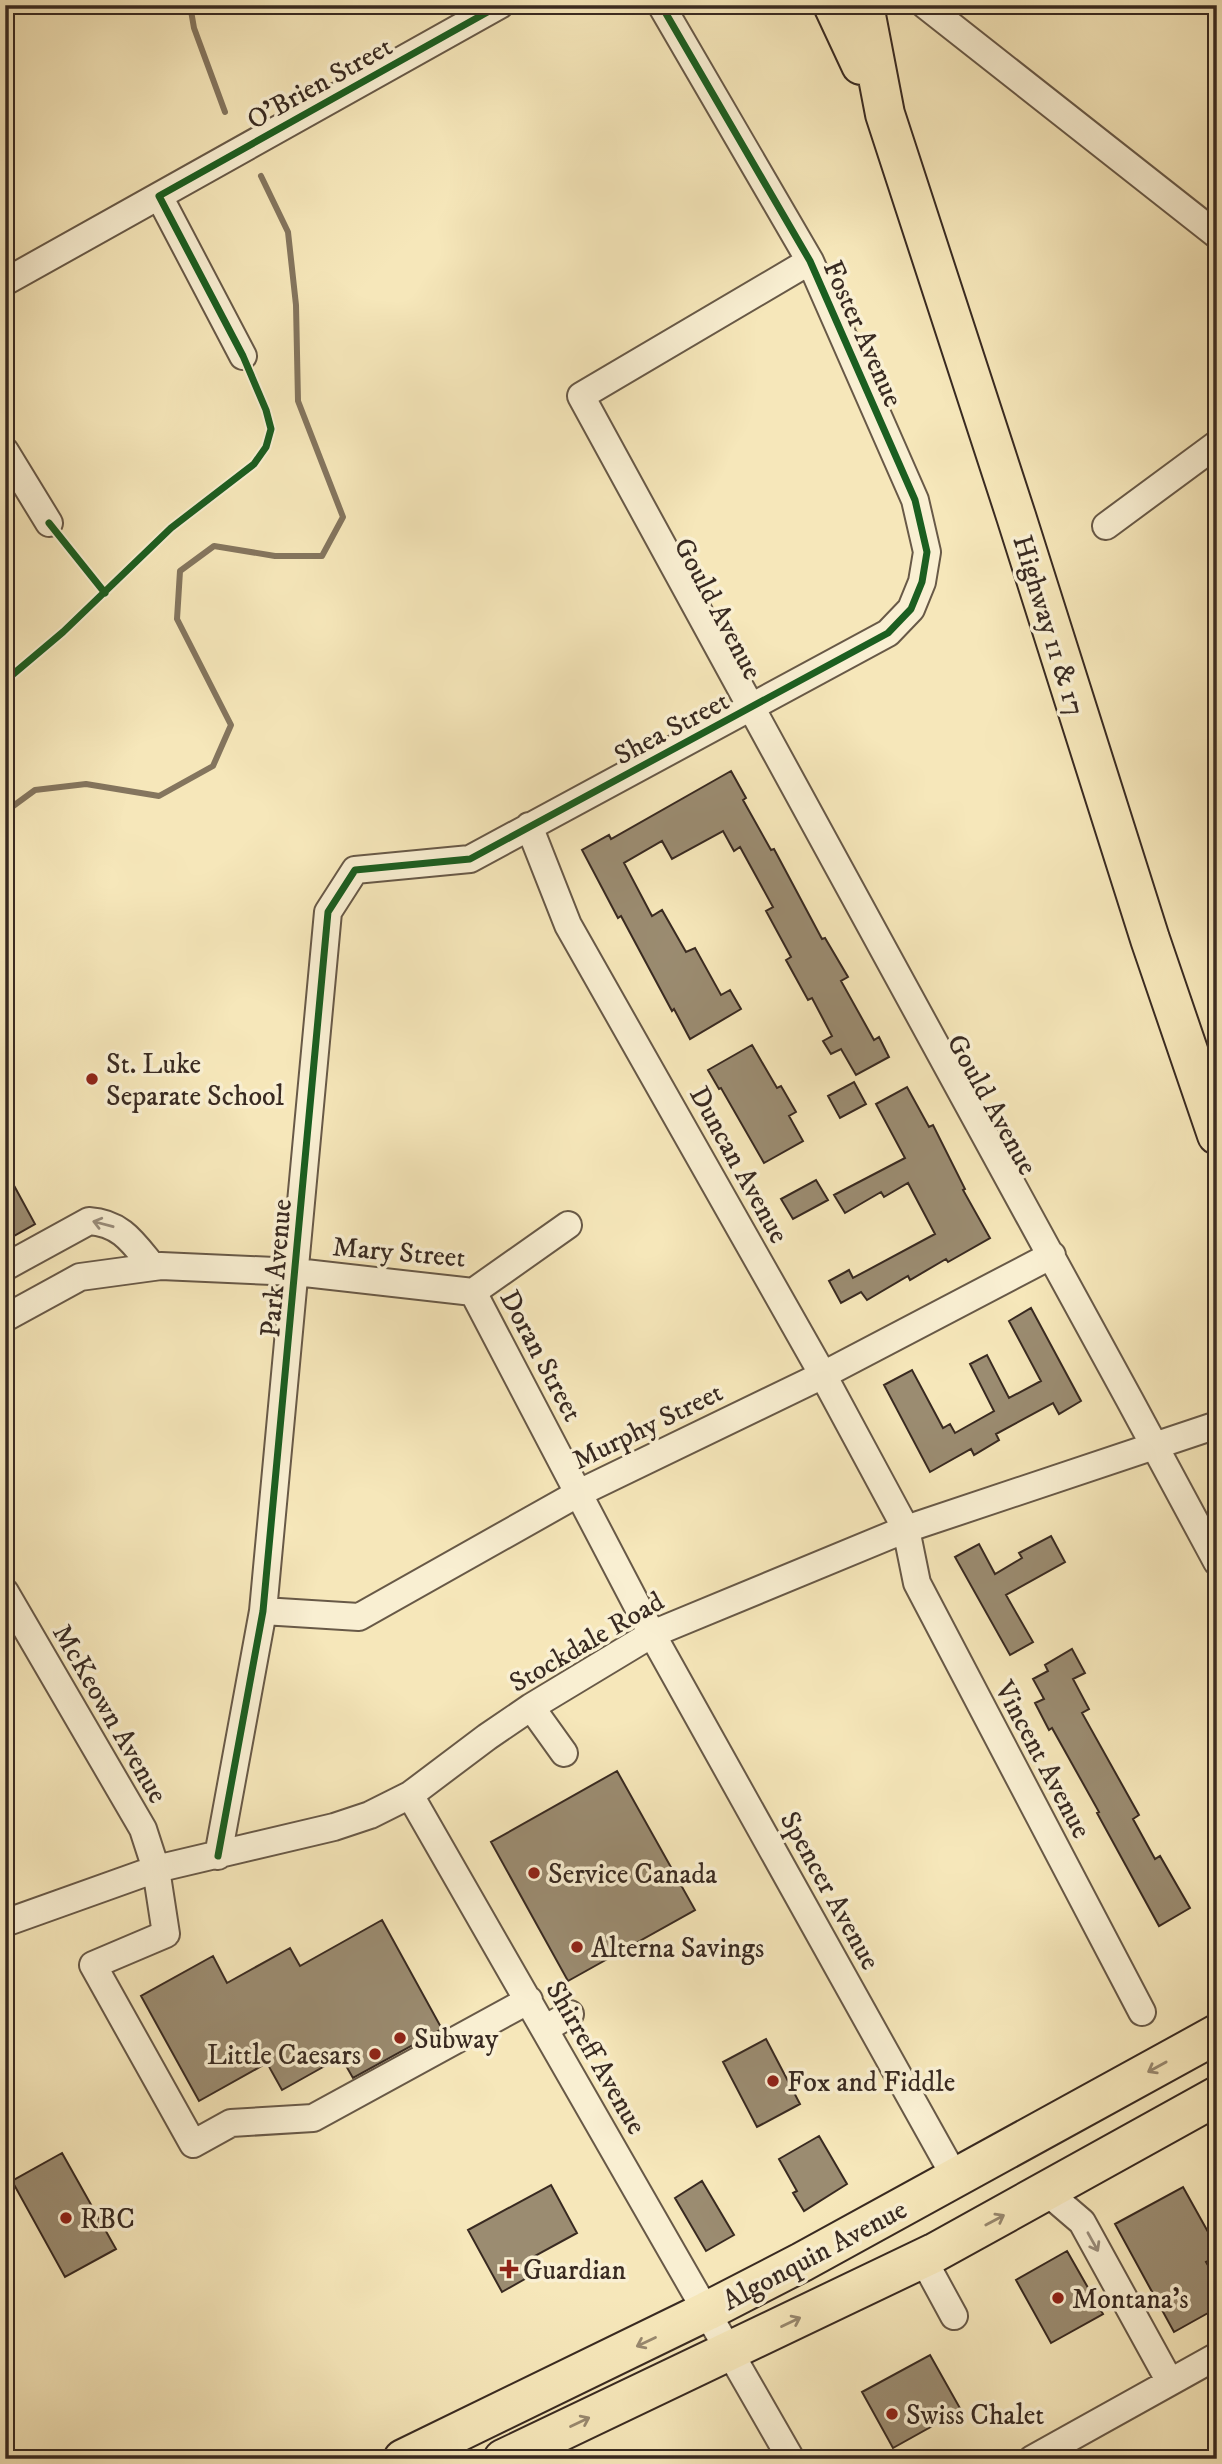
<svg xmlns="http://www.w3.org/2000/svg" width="1222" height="2464" viewBox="0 0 1222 2464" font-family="'IM FELL DW Pica',serif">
<rect width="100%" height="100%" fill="#f6e7ba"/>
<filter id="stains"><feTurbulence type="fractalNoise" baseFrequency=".00286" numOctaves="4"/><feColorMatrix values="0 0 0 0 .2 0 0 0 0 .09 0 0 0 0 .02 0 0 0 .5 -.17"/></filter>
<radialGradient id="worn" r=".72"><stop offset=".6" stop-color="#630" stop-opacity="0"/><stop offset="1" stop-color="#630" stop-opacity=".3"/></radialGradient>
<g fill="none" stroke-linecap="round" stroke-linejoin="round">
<path stroke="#84755e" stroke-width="6" d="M190 5 194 28 225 112
M5 812 35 790 86 784 159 796 213 766 231 725 177 619 180 571 214 546 275 556H322L343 517 298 401 296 305 288 232 261 176"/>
</g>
<path fill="#9b8c71" stroke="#392a21" stroke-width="2" d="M731 771 746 798 743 800 771 850 774 849 822 939 825 938 848 977 841 981 874 1040 879 1037 889 1057 856 1075 841 1049 831 1054 823 1041 832 1036 812 998 808 1000 786 960 791 957 766 911 773 907 740 847 734 851 723 831 672 859 662 841 624 863 652 916 662 910 686 952 695 948 721 995 730 990 741 1009 690 1039 674 1009 672 1011 621 916 618 918 582 850 609 835 611 839Z
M752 1045 777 1088 781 1086 796 1112 789 1116 803 1141 764 1163 721 1088 719 1089 708 1070Z
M854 1082 866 1104 840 1118 828 1096Z
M907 1087 929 1127 933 1125 965 1189 963 1190 990 1238 948 1262 946 1259 910 1280 908 1276 867 1300 861 1292 841 1303 829 1281 849 1270 853 1278 935 1234 908 1183 884 1197 881 1192 845 1213 834 1195 905 1158 876 1104Z
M5 1169 35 1224 5 1241Z
M816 1180 828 1200 793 1219 781 1199Z
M1031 1308 1081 1401 1059 1414 1053 1403 996 1434 999 1440 974 1455 971 1449 930 1472 884 1385 912 1370 943 1428 950 1424 955 1433 994 1411 970 1364 987 1355 1009 1398 1041 1381 1009 1321Z
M1051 1536 1065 1562 1006 1595 1033 1642 1010 1655 955 1557 979 1544 995 1574 1022 1558 1019 1553Z
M1072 1649 1085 1673 1073 1679 1089 1709 1082 1713 1139 1815 1133 1819 1155 1859 1160 1856 1190 1908 1159 1926 1097 1813 1099 1812 1052 1728 1049 1730 1035 1703 1044 1699 1033 1679 1048 1671 1045 1665Z
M617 1771 695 1910 568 1981 491 1842Z
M382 1920 442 2029 353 2078 341 2057 282 2090 267 2063 199 2101 141 1996 213 1956 227 1983 290 1948 300 1966Z
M766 2039 800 2104 757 2127 723 2062Z
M819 2136 847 2184 804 2211 793 2193 797 2191 779 2159Z
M62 2153 116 2249 65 2277 12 2181Z
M702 2181 734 2235 706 2251 675 2198Z
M551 2185 577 2233 531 2258 539 2271 502 2292 468 2230Z
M1183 2187 1217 2248V2257L1206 2262 1217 2281V2308L1174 2332 1115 2224Z
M1067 2251 1103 2314 1051 2343 1016 2280Z
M930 2355 961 2410 893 2448 862 2392Z"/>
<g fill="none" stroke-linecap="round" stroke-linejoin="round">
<defs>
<path id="minor" d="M925 5 1217 235
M159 196 243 356
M810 261 581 396C792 786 1008 1172 1217 1562
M5 282 500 5
M5 451 49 523
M1106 526 1217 444
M529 826 568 925 823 1375 906 1529 917 1583 1142 2012
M5 1267 89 1221C122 1223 134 1244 153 1267
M473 1292 652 1634 955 2177
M5 1318 80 1277 161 1266 296 1272 473 1292 568 1225
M5 1592 143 1829 156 1869 166 1934 93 1965 193 2144 231 2123 313 2118 529 2000
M263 1611 359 1617 579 1493 823 1375 1052 1255
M531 1707 564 1753
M410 1795 791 2459
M218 1856 263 1611 328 912 355 870 470 859 888 633 911 609 922 582 927 552 915 500 810 261 661 5
M5 1923 156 1869 334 1827 370 1815 410 1795 487 1737 531 1707 652 1634 906 1529 1211 1427
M545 2029 570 2014
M1047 2192 1082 2222 1170 2382
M923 2259 954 2316
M1032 2459 1217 2356"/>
<path id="highway" d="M833 5 861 65
M864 5 885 114 1016 516 1150 939 1217 1135
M403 2459 707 2311 802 2262 1217 2034
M503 2459 934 2253 1217 2096"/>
</defs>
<use href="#minor" stroke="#685947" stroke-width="30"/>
<use href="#highway" stroke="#392a21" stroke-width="42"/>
<use href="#minor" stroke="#f9efd2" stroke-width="26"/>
<use href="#highway" stroke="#f6e7ba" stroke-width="38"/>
<defs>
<path id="cycleway" d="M49 523 105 593
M5 681 63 632 171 528 254 464 266 447 271 429 266 410 243 356 159 196 500 5
M218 1856 263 1611 328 912 355 870 470 859 888 633 911 609 922 582 927 552 915 500 810 261 661 5"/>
</defs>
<use href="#cycleway" stroke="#f9efd2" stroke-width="11"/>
<use href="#cycleway" stroke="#1b5e20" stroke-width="7"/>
</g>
<defs><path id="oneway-shaft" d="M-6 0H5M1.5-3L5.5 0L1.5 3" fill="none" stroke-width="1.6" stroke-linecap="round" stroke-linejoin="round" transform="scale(1.75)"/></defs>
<g stroke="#998c7a">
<use href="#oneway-shaft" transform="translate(103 1224) rotate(-165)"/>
<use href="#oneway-shaft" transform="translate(1093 2242) rotate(61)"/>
</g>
<g stroke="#98886e">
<use href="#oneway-shaft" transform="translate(1157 2067) rotate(151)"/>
<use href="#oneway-shaft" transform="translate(995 2220) rotate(-28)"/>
<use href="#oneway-shaft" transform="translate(791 2322) rotate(-26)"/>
<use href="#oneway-shaft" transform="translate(646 2342) rotate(155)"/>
<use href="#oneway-shaft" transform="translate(580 2422) rotate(-25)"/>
</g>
<g fill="#8f2418" stroke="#f9efd2" stroke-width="2.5">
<circle cx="92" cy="1079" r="7"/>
<circle cx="534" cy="1873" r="7"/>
<circle cx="577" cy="1947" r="7"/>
<circle cx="400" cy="2038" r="7"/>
<circle cx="375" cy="2054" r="7"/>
<circle cx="773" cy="2081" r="7"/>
<circle cx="66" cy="2218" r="7"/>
<path d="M505.5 2258.5h7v7h7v7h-7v7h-7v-7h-7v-7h7z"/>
<circle cx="1058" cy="2298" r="7"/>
<circle cx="892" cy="2414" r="7"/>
</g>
<g text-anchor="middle" stroke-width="7" stroke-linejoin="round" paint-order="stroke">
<g font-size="28" fill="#392a21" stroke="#f9efd2">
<text transform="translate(319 82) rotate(-29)" y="10">O'Brien Street</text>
<text transform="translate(864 333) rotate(66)" y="10">Foster Avenue</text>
<text transform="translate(719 608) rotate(62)" y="10">Gould Avenue</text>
<text transform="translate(1050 625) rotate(73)" y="10">Highway 11 &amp; 17</text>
<text transform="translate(671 727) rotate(-28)" y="10">Shea Street</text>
<text transform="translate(993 1104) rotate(61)" y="10">Gould Avenue</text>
<text transform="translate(740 1164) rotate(61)" y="10">Duncan Avenue</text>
<text transform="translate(399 1251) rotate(5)" y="10">Mary Street</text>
<text transform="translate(275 1268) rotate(-85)" y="10">Park Avenue</text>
<text transform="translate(542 1355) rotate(62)" y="10">Doran Street</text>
<text transform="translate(647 1425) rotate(-26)" y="10">Murphy Street</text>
<text transform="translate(586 1641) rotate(-30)" y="10">Stockdale Road</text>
<text transform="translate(111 1713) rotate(60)" y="10">McKeown Avenue</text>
<text transform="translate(1044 1759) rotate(62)" y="10">Vincent Avenue</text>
<text transform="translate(831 1890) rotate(61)" y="10">Spencer Avenue</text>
<text transform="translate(597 2057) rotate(60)" y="10">Shirreff Avenue</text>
<text transform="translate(814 2254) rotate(-28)" y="10">Algonquin Avenue</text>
</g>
<g font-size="28" fill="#392a21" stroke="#f9efd2" text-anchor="start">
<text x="106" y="1073">St. Luke<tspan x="106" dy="32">Separate School</tspan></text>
<text x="548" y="1883">Service Canada</text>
<text x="591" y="1957">Alterna Savings</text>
<text x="414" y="2048">Subway</text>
<text x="361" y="2064" text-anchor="end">Little Caesars</text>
<text x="787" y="2091">Fox and Fiddle</text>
<text x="80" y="2228">RBC</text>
<text x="523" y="2279">Guardian</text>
<text x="1072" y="2308">Montana's</text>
<text x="906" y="2424">Swiss Chalet</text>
</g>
</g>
<rect width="1222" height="2464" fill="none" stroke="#f6e7ba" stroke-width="28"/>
<rect x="7" y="7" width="1208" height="2450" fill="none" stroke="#392a21" stroke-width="3.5"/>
<rect x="14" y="14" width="1194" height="2436" fill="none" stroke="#392a21" stroke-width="2"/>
<rect width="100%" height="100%" filter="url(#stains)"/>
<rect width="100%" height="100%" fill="url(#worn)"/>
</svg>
